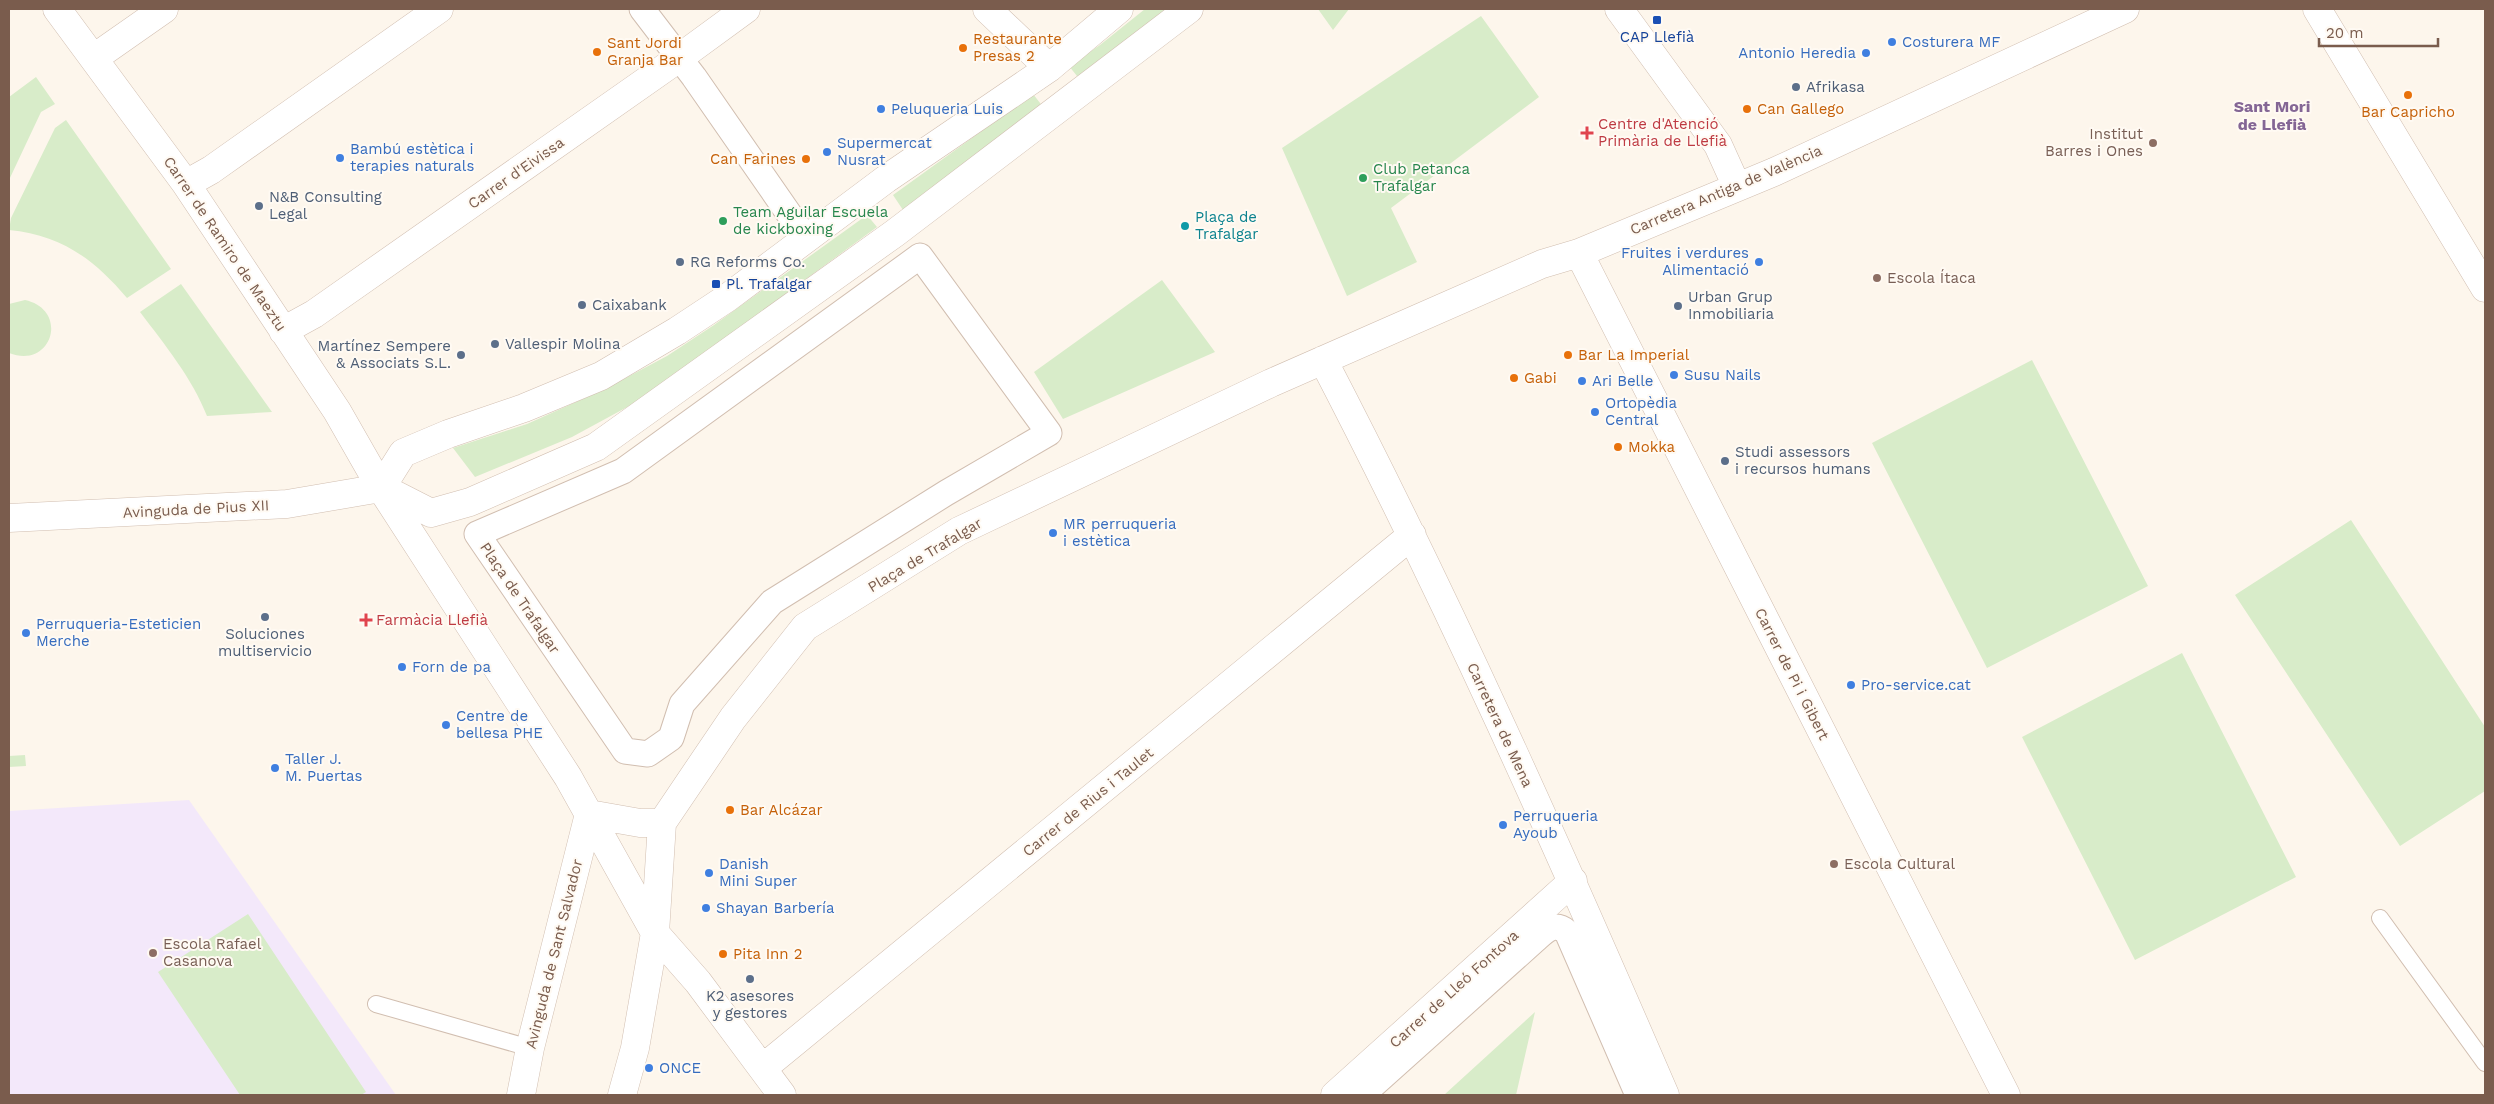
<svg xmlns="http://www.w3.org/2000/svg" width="2494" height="1104" viewBox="0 0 2494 1104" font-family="'Work Sans',sans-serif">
<rect width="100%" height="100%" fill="#fdf6ec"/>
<path fill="#f3e8fa" d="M189 800 396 1095H9V811Z"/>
<path fill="#d8ecc9" d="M1145 9H1171L1081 81 1069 66 1100 45Z
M1318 9H1349L1333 30Z
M1481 16 1539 97 1391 208 1417 262 1347 296 1282 148Z
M36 77 55 104 41 112 9 180V97Z
M1033 94 1044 108 903 210 893 195Z
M66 120 171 269 127 298C94 259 61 235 9 230L11 218 55 128Z
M867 215 877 227 642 399 572 437 475 477 453 448 527 424 605 389 667 356 714 325Z
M1162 280 1215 352 1063 419 1034 372Z
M181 284 272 412 207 416C192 378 165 345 140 312Z
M25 300C70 310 52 370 9 353V304Z
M2032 360 2148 586 1987 668 1872 443Z
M2351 520 2485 727V791L2400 846 2235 595Z
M2182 653 2296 877 2135 960 2022 737Z
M25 755 26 766 9 767V756Z
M248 914 366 1092 361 1095H240L158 972Z
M1535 1012 1516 1095H1444Z"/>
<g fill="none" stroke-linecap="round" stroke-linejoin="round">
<defs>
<path id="service" d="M2380 918 2485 1063
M376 1004 530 1048"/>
<path id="pedestrian" d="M642 9 694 77 805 237
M920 256 1049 433 946 493 772 602 682 704 671 738 648 754 625 751 477 534 623 471Z
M1362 1095 1535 940C1545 931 1554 921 1567 932L1638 1095"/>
<path id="minor" d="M57 9 186 184 337 411 381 488 568 777 655 933 698 982 782 1095
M987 9 1049 68
M1619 9 1718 145 1737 187
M2317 9 2485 288
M94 58 164 9
M186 184 211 170 439 9
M1579 253 2006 1095
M283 331 314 314 679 58 746 9
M1323 360C1448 600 1558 847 1665 1095
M381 488 403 453 448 434 524 408 601 376 677 331 727 298 886 179 1049 68 1119 9
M382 488 431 513 470 502 596 447 895 233 1189 9
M9 518 287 504 381 488
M589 814 640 823H662
M763 1068 1412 535
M521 1095 530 1048 589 814
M622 1095 635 1048 655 933 662 823 733 718 805 627 959 531 1271 383 1542 264 1579 253 1774 172 2125 9
M1335 1095 1573 881"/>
</defs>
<use href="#service" stroke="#d1beb0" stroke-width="18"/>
<use href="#pedestrian" stroke="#d1beb0" stroke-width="27"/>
<use href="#minor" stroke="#d1beb0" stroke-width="29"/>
<use href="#service" stroke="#fff" stroke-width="16"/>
<use href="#pedestrian" stroke="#fff" stroke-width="25"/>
<use href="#minor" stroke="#fff" stroke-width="28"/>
</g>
<g fill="#1a4fb4" stroke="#fffaf3" stroke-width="2">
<rect x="1652" y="15" width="10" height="10" rx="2.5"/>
<rect x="711" y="279" width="10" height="10" rx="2.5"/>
</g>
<g fill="#3f7fe0" stroke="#fffaf3" stroke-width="2">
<circle cx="1892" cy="42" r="5"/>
<circle cx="1866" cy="53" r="5"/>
<circle cx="881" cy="109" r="5"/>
<circle cx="827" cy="152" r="5"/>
<circle cx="340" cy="158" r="5"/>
<circle cx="1759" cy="262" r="5"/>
<circle cx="1674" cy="375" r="5"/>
<circle cx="1582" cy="381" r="5"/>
<circle cx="1595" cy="412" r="5"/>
<circle cx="1053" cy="533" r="5"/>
<circle cx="26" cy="633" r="5"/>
<circle cx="402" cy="667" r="5"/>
<circle cx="1851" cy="685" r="5"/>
<circle cx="446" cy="725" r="5"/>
<circle cx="275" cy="768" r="5"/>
<circle cx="1503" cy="825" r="5"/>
<circle cx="709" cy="873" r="5"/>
<circle cx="706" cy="908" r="5"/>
<circle cx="649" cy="1068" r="5"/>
</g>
<g fill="#e8710a" stroke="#fffaf3" stroke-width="2">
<circle cx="963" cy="48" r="5"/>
<circle cx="597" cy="52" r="5"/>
<circle cx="2408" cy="95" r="5"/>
<circle cx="1747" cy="109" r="5"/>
<circle cx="806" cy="159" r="5"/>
<circle cx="1568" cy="355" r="5"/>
<circle cx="1514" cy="378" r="5"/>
<circle cx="1618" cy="447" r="5"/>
<circle cx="730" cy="810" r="5"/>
<circle cx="723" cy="954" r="5"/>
</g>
<g fill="#5c6f8a" stroke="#fffaf3" stroke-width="2">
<circle cx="1796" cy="87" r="5"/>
<circle cx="259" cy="206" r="5"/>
<circle cx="680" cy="262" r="5"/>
<circle cx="582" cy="305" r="5"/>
<circle cx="1678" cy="306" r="5"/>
<circle cx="495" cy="344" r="5"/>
<circle cx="461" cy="355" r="5"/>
<circle cx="1725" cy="461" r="5"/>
<circle cx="265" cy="617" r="5"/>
<circle cx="750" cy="979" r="5"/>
</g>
<g fill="#e0444e" stroke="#fffaf3" stroke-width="2">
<path d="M1584.5 125.5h5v5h5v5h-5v5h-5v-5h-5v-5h5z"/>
<path d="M363.5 612.5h5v5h5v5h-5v5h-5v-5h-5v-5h5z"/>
</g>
<g fill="#8d6e63" stroke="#fffaf3" stroke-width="2">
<circle cx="2153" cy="143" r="5"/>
<circle cx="1877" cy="278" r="5"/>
<circle cx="1834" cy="864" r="5"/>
<circle cx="153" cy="953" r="5"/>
</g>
<g fill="#2e9e5b" stroke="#fffaf3" stroke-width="2">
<circle cx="1363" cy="178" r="5"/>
<circle cx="723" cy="221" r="5"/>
</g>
<circle fill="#0f9aa8" stroke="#fffaf3" stroke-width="2" cx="1185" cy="226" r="5"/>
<g text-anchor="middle" stroke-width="4" stroke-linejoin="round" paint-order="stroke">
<g font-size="15" fill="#164399" stroke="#fffaf3">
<text x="1657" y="42">CAP Llefià</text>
<text x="726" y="289" text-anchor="start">Pl. Trafalgar</text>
</g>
<g font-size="15" fill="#c56008" stroke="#fffaf3" text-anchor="start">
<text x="973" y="44">Restaurante<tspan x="973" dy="17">Presas 2</tspan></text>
<text x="607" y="48">Sant Jordi<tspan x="607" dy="17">Granja Bar</tspan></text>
<text x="1757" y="114">Can Gallego</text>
<text x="2408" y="117" text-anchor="middle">Bar Capricho</text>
<text x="796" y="164" text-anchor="end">Can Farines</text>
<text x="1578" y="360">Bar La Imperial</text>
<text x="1524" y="383">Gabi</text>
<text x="1628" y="452">Mokka</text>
<text x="740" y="815">Bar Alcázar</text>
<text x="733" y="959">Pita Inn 2</text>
</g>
<g font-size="15" fill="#366cbe" stroke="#fffaf3" text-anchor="start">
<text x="1902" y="47">Costurera MF</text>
<text x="1856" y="58" text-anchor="end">Antonio Heredia</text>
<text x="891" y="114">Peluqueria Luis</text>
<text x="837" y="148">Supermercat<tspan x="837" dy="17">Nusrat</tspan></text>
<text x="350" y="154">Bambú estètica i<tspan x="350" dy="17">terapies naturals</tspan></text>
<text x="1749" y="258" text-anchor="end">Fruites i verdures<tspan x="1749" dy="17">Alimentació</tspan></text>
<text x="1684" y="380">Susu Nails</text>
<text x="1592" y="386">Ari Belle</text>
<text x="1605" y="408">Ortopèdia<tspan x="1605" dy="17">Central</tspan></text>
<text x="1063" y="529">MR perruqueria<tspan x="1063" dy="17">i estètica</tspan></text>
<text x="36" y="629">Perruqueria-Esteticien<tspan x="36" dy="17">Merche</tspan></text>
<text x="412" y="672">Forn de pa</text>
<text x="1861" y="690">Pro-service.cat</text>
<text x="456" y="721">Centre de<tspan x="456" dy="17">bellesa PHE</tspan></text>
<text x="285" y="764">Taller J.<tspan x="285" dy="17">M. Puertas</tspan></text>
<text x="1513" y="821">Perruqueria<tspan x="1513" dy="17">Ayoub</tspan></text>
<text x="719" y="869">Danish<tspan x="719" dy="17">Mini Super</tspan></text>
<text x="716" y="913">Shayan Barbería</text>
<text x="659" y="1073">ONCE</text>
</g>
<g font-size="15" fill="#4e5e75" stroke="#fffaf3" text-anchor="start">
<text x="1806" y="92">Afrikasa</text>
<text x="269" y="202">N&amp;B Consulting<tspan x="269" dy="17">Legal</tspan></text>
<text x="690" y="267">RG Reforms Co.</text>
<text x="1688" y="302">Urban Grup<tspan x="1688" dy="17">Inmobiliaria</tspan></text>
<text x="592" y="310">Caixabank</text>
<text x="505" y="349">Vallespir Molina</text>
<text x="451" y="351" text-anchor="end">Martínez Sempere<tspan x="451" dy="17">&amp; Associats S.L.</tspan></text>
<text x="1735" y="457">Studi assessors<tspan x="1735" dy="17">i recursos humans</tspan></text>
<text x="265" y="639" text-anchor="middle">Soluciones<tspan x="265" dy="17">multiservicio</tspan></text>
<text x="750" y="1001" text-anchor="middle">K2 asesores<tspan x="750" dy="17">y gestores</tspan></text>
</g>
<g font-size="15" fill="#be3a42" stroke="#fffaf3" text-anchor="start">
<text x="1598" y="129">Centre d'Atenció<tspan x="1598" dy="17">Primària de Llefià</tspan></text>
<text x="376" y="625">Farmàcia Llefià</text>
</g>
<g font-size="15" fill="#785e54" stroke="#fffaf3" text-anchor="start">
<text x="2143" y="139" text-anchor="end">Institut<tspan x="2143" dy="17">Barres i Ones</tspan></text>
<text x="1887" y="283">Escola Ítaca</text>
<text x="1844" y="869">Escola Cultural</text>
<text x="163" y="949">Escola Rafael<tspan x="163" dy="17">Casanova</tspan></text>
</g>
<g font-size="15" fill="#27864d" stroke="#fffaf3" text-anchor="start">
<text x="1373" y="174">Club Petanca<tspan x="1373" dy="17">Trafalgar</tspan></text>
<text x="733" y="217">Team Aguilar Escuela<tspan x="733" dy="17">de kickboxing</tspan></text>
</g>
<g font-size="15" fill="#7a5c4d" stroke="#fffaf3">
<text transform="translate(516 173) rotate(-35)" y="5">Carrer d'Eivissa</text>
<text transform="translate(1726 190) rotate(-23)" y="5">Carretera Antiga de València</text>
<text transform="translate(225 244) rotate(56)" y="5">Carrer de Ramiro de Maeztu</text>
<text transform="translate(196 509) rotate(-3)" y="5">Avinguda de Pius XII</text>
<text transform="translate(925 555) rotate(-31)" y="5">Plaça de Trafalgar</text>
<text transform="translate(520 598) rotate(56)" y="5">Plaça de Trafalgar</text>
<text transform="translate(1792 674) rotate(63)" y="5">Carrer de Pi i Gibert</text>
<text transform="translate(1500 725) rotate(65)" y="5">Carretera de Mena</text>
<text transform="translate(1088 802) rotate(-39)" y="5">Carrer de Rius i Taulet</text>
<text transform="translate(554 954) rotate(-76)" y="5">Avinguda de Sant Salvador</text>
<text transform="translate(1454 989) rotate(-42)" y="5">Carrer de Lleó Fontova</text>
</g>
<g font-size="15" fill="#0d838f" stroke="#fffaf3" text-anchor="start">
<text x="1195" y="222">Plaça de<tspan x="1195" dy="17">Trafalgar</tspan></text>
</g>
<g font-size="16" font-weight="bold" fill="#846695" stroke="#fffaf3">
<text x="2272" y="112">Sant Mori<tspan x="2272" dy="18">de Llefià</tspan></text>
</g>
</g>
<rect width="2494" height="1104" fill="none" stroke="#7a5c4d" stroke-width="20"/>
<path d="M2319 38v8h119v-8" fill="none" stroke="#7a5c4d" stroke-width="2.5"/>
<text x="2326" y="38" font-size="15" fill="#7a5c4d" stroke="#fffaf3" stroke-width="4" paint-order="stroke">20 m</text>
</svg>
